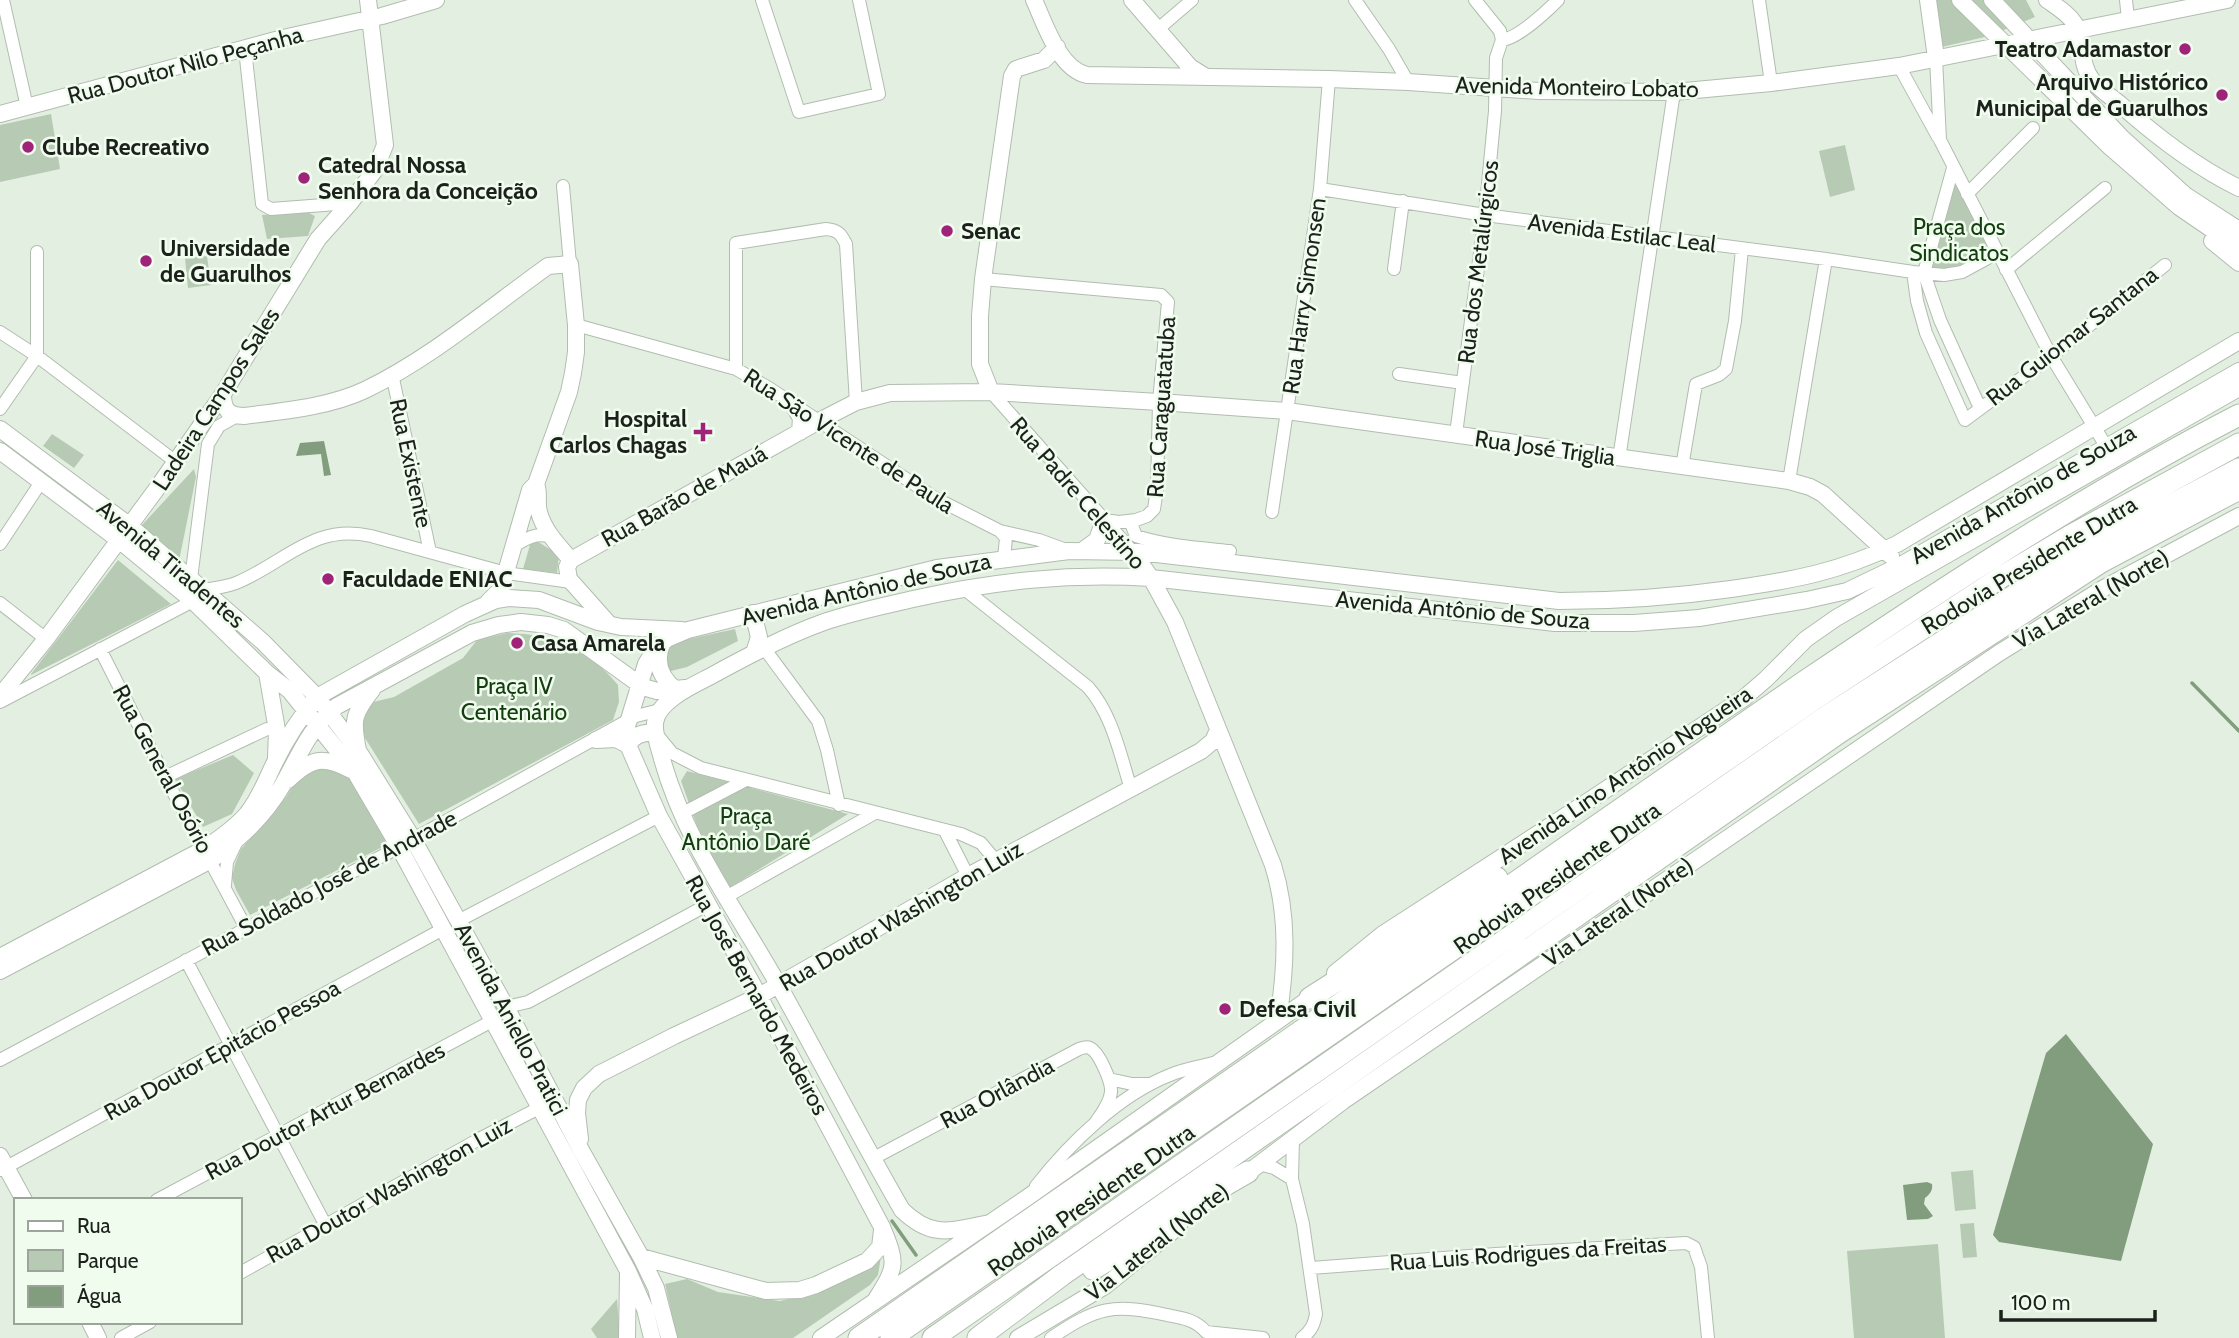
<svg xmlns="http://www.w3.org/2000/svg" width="2239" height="1338" viewBox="0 0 2239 1338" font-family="Cabin,sans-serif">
<rect width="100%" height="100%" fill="#e3f0e1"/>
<path fill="#b7cbb4" d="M1935 0H2026L2035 17 1989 36 1942 47Z
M51 114 60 169 0 182V125Z
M1845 145 1855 190 1830 197 1819 151Z
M1953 179 1992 252 1952 270 1926 268Z
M307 212 315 216 308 236 267 239 262 215Z
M207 256 211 285 188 288 185 258Z
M52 434 84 455 74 468 43 446Z
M194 469 196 477 179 561 141 526Z
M532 538 559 555 557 573 523 569Z
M118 560 171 604 31 675V674Z
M735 629 738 641 687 667 667 672 661 654 670 643Z
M507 633C555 634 588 649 618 685L619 702 613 720 419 824 365 738 361 723 364 710 373 702 394 697 463 658 477 640Z
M233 755 254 773 232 814 203 827 175 779Z
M325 765 350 776 390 843 250 915 236 890 232 878 235 864 241 849 286 797 299 775Z
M687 771 848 814 729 888 697 826 681 781Z
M1973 1170 1976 1209 1955 1211 1951 1172Z
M1974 1223 1977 1257 1963 1258 1960 1224Z
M1938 1244 1945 1338H1854L1847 1251Z
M881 1257 878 1275 870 1285 793 1338H677L665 1284 687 1279 718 1292 780 1301 805 1295Z
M617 1299 620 1338H597L591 1329Z"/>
<path fill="#819d7d" d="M324 441 331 475 324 476 321 454 296 456 300 443Z
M2066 1034 2153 1144 2121 1261 1999 1242 1993 1235 2046 1053Z
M1927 1182 1932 1184C1933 1190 1930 1194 1925 1198L1924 1204 1933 1216 1928 1219 1907 1220 1903 1185Z"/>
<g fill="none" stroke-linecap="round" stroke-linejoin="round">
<path stroke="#819d7d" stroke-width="3.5" d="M2192 683 2239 731
M892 1221 916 1255"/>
<defs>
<path id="street" d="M3 0 27 107
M762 0 799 112 879 94 859 0
M1355 0 1389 49 1408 82
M1475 0 1500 31 1502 40
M1759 0 1771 83
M2126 0 2128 19
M1157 30 1192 0
M1502 40C1518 38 1546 12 1558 0
M245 49 262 204 271 209 350 203
M1936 58 1940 140 2051 356 2106 446
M1899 66 1938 137
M563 186 570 264
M1320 189 1485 215 1826 259 1913 272 1944 275 1962 272 1997 253
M1967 194 2033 128
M37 252V356
M1394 269 1403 201
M2006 270 2105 188
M1913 272 1917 301 1926 333 1965 420 2051 356 2165 265
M1924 273 1940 320 1980 408
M1924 273 1953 168
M983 279 1161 295 1168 302 1159 402 1157 489 1154 509 1147 516 1136 520 1119 522 1104 520
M576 325 736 369 769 388 935 498 1000 531 1039 540 1069 551
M0 332 37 356 176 462
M736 369V243L826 229C838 230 841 234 846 244L856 402
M392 374 430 552
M1399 374 1463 383
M991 392 1133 552
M0 409 37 356
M1456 434 1485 215 1495 111 1496 58 1502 40
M1619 459 1674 92
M1682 467 1696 384 1719 375 1726 369 1735 321 1742 249
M1789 481 1826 259
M1272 512 1320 189 1329 79
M1130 521 1136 536C1166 546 1199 548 1230 551
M1000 531 1006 538 1004 558
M0 544 41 482
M512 547C526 539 535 532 551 537
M191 579 208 444 219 426 237 416
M963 588 1088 687C1112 714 1120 754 1131 789
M204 590C214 588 226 587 236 583 285 563 313 523 371 536L506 573 571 582
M0 603 46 639
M764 648 818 721 827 750 839 805
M100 649 165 777 246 928
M0 702 193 601
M658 736 672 753 701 768 961 834 981 843 996 861
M165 777 267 729
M681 814 746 780
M945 831 968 876
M225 885 227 862 236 843
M726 897 875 813
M458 921 659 816
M186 960 326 1226
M506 1007 528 1002 707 905
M0 1060 399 847 636 716 660 710
M1109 1079 1132 1084H1149
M1293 1138 1292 1179 1303 1224 1316 1314C1314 1325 1311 1331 1302 1338
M872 1159 1079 1049C1082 1048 1086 1046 1090 1048 1099 1052 1112 1082 1111 1092 1110 1103 1102 1113 1096 1122
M1259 1164 1274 1168 1292 1179
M1 1170 443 929
M1036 1186C1070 1143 1119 1095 1170 1075 1184 1069 1199 1067 1213 1063
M157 1200 492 1021
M1311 1268 1496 1254 1686 1243 1694 1247 1701 1267 1708 1338
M240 1273 481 1138 539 1108
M121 1338 150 1322
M1051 1338C1097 1307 1113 1303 1167 1315 1183 1318 1196 1320 1206 1332L1263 1338"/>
<path id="secondary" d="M1034 0C1045 24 1059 69 1087 75L1329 79 1408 82 1539 91 1674 92 1771 83 1899 66 2227 0
M1132 0 1190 67 1206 77
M1928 0 1936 58
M1960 0 2110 147 2179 207 2239 248
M1992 0 2122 138 2185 195 2239 230
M2047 0C2057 7 2068 13 2075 24 2085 41 2079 64 2092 80 2100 90 2112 97 2121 105 2157 137 2196 167 2239 188
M0 114 283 38 382 16 436 0
M2212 241 2239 263
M991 392 980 364V316L983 279 1012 76 1016 69 1044 60 1057 47
M223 394C223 409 228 416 244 416 283 411 329 407 365 390 431 358 488 309 548 266L570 264 576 325V352L573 373 569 392 536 484 530 490 501 589 488 602
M792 403 801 418 800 432
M0 429 130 526 263 642 317 697 359 752 413 839 506 1007 582 1152 641 1257 656 1288 669 1338
M0 451 119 540 193 601 267 673 290 691 355 772 399 847 628 1271 645 1309 652 1338
M536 484C540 493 536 502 539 512 544 531 558 545 571 560
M1082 551 1097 540 1104 520
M1133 552 1151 578 1175 622 1273 865C1289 916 1286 968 1278 1020
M753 613 759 637 754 653
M609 624 569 579 567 567 571 560 819 421 856 402 890 393 991 392 1159 402 1287 411 1789 481 1810 487 1823 494 1891 556
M662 644C654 663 661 678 676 690
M267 673 277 730 276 757
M0 696 46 639 158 487 223 394 318 239 350 203 375 170 385 145 368 0
M596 740 616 739 628 745C634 734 644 732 655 733
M358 750C352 720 353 714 372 690
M288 780C311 758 323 755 351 770
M0 957 204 849C219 839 235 828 247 814 260 798 266 780 275 762 286 739 301 716 317 697L465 614 496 600 509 598 539 600 598 622 621 627 682 630
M0 971 211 860C239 839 264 817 282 786 299 756 309 728 337 706L472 633 499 625 521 622 548 625 564 630 643 687 657 691 685 688
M1335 973 1383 934 1584 804 1744 698 1766 679 1806 639 1836 618 2239 388
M580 1139 577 1113 578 1100 584 1088 599 1074 674 1036 759 996 968 876 1201 751 1213 741 1218 730
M0 1156 24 1200
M1241 1178 1343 1101 1999 653 2104 588 2239 516
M990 1223C952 1230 933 1240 902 1210 859 1136 821 1061 779 986 737 911 683 839 661 755 658 745 654 733 655 723 657 701 694 685 711 676 747 656 785 636 824 622 853 612 883 606 913 599 994 581 1068 573 1151 578L1555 623H1634L1699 618 1807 600 1847 591 1901 565 2239 371
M641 1257 766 1291 800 1290 816 1285 867 1261 880 1247 882 1230
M875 1301C896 1267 898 1265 882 1227L759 996 659 816 628 745 627 726 646 664 656 648 667 639 688 630 937 568 1069 551 1139 552 1559 601C1617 601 1674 597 1731 589 1794 580 1839 572 1897 544L2239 341
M90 1322 98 1338
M627 1338 628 1273
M821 1338 1028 1197 1310 998 1317 991
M1018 1338 1105 1286 1179 1226"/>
<path id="highway" d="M1310 998 1497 878
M1093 1269 1169 1223 1227 1184 1248 1172
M859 1338 1801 684C1943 588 2086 494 2239 415
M891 1338 1813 700 2003 576 2070 536 2239 444
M933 1338 1827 716 2080 553 2239 469
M978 1338 1062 1275 1840 732 2101 562 2239 489"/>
</defs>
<use href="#street" stroke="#b1bdaf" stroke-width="14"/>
<use href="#secondary" stroke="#b1bdaf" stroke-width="18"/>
<use href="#highway" stroke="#b1bdaf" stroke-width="23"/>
<use href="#street" stroke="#fff" stroke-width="12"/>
<use href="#secondary" stroke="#fff" stroke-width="16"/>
<use href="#highway" stroke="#fff" stroke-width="21"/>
</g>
<g fill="#9f2379" stroke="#f0fdee" stroke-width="2.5">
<circle cx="2185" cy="49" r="7"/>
<circle cx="2222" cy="95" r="7"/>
<circle cx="28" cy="147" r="7"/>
<circle cx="304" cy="178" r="7"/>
<circle cx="947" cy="231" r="7"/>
<circle cx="146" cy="261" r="7"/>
<path d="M699.5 421.5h7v7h7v7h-7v7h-7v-7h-7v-7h7z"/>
<circle cx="328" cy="579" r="7"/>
<circle cx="517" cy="643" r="7"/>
<circle cx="1225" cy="1009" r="7"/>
</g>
<g text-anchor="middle" stroke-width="5" stroke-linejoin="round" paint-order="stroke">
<g font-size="23" font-weight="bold" fill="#1c211c" stroke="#f0fdee" text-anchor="start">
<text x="2171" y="57" text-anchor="end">Teatro Adamastor</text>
<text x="2208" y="90" text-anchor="end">Arquivo Histórico<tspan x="2208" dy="26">Municipal de Guarulhos</tspan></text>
<text x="42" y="155">Clube Recreativo</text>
<text x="318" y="173">Catedral Nossa<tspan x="318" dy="26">Senhora da Conceição</tspan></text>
<text x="961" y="239">Senac</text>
<text x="160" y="256">Universidade<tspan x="160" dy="26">de Guarulhos</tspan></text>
<text x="687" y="427" text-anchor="end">Hospital<tspan x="687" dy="26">Carlos Chagas</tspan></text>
<text x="342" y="587">Faculdade ENIAC</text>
<text x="531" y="651">Casa Amarela</text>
<text x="1239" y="1017">Defesa Civil</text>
</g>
<g font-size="23" fill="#1c211c" stroke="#f0fdee">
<text transform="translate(185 65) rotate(-15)" y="8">Rua Doutor Nilo Peçanha</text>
<text transform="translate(1577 87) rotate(1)" y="8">Avenida Monteiro Lobato</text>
<text transform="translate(1622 233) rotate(7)" y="8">Avenida Estilac Leal</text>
<text transform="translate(1478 262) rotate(-83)" y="8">Rua dos Metalúrgicos</text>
<text transform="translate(1304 296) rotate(-82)" y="8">Rua Harry Simonsen</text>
<text transform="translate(2072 336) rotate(-38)" y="8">Rua Guiomar Santana</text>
<text transform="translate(216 399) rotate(-57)" y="8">Ladeira Campos Sales</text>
<text transform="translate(1161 407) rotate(-86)" y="8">Rua Caraguatatuba</text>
<text transform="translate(849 441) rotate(33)" y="8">Rua São Vicente de Paula</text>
<text transform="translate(1545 448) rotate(8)" y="8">Rua José Triglia</text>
<text transform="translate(411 463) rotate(78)" y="8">Rua Existente</text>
<text transform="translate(1078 493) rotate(49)" y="8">Rua Padre Celestino</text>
<text transform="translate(2023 494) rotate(-30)" y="8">Avenida Antônio de Souza</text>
<text transform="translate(684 496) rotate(-29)" y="8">Rua Barão de Mauá</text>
<text transform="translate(171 564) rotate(40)" y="8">Avenida Tiradentes</text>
<text transform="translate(2029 565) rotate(-31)" y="8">Rodovia Presidente Dutra</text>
<text transform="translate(866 589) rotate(-13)" y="8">Avenida Antônio de Souza</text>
<text transform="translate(2091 599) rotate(-30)" y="8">Via Lateral (Norte)</text>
<text transform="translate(1463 610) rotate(5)" y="8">Avenida Antônio de Souza</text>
<text transform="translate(163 769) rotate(62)" y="8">Rua General Osório</text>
<text transform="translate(1625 775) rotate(-34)" y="8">Avenida Lino Antônio Nogueira</text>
<text transform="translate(1557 878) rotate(-35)" y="8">Rodovia Presidente Dutra</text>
<text transform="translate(329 883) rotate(-28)" y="8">Rua Soldado José de Andrade</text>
<text transform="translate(1618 912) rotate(-34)" y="8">Via Lateral (Norte)</text>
<text transform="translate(901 916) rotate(-30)" y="8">Rua Doutor Washington Luiz</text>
<text transform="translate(757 995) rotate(61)" y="8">Rua José Bernardo Medeiros</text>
<text transform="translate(511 1019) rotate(62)" y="8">Avenida Aniello Pratici</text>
<text transform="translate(222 1050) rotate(-29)" y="8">Rua Doutor Epitácio Pessoa</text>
<text transform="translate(997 1093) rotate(-28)" y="8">Rua Orlândia</text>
<text transform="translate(325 1111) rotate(-28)" y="8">Rua Doutor Artur Bernardes</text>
<text transform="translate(389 1190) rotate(-29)" y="8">Rua Doutor Washington Luiz</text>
<text transform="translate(1091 1200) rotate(-35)" y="8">Rodovia Presidente Dutra</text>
<text transform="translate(1157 1242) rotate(-38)" y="8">Via Lateral (Norte)</text>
<text transform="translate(1528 1253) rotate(-4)" y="8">Rua Luis Rodrigues da Freitas</text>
</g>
<g font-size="23" fill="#143d10" stroke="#f0fdee">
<text x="1959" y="235">Praça dos<tspan x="1959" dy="26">Sindicatos</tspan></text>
<text x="514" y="694">Praça IV<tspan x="514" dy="26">Centenário</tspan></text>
<text x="746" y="824">Praça<tspan x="746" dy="26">Antônio Daré</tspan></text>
</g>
</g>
<rect x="14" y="1198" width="228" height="126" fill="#f0fdee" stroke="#9ba59a" stroke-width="2"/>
<rect x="28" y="1221" width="35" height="10" fill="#ffffff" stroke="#9ba59a" stroke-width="2"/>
<text x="77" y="1233" font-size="21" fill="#1c211c">Rua</text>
<rect x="28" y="1250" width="35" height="21" fill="#b7cbb4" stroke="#9ba59a" stroke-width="2"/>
<text x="77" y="1268" font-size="21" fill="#1c211c">Parque</text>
<rect x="28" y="1286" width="35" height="21" fill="#819d7d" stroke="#9ba59a" stroke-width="2"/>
<text x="77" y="1303" font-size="21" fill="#1c211c">Água</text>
<path d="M2001 1310v10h154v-10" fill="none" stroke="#1c211c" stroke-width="3.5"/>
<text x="2011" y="1310" font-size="21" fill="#1c211c" stroke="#f0fdee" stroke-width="5" paint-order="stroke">100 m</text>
</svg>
